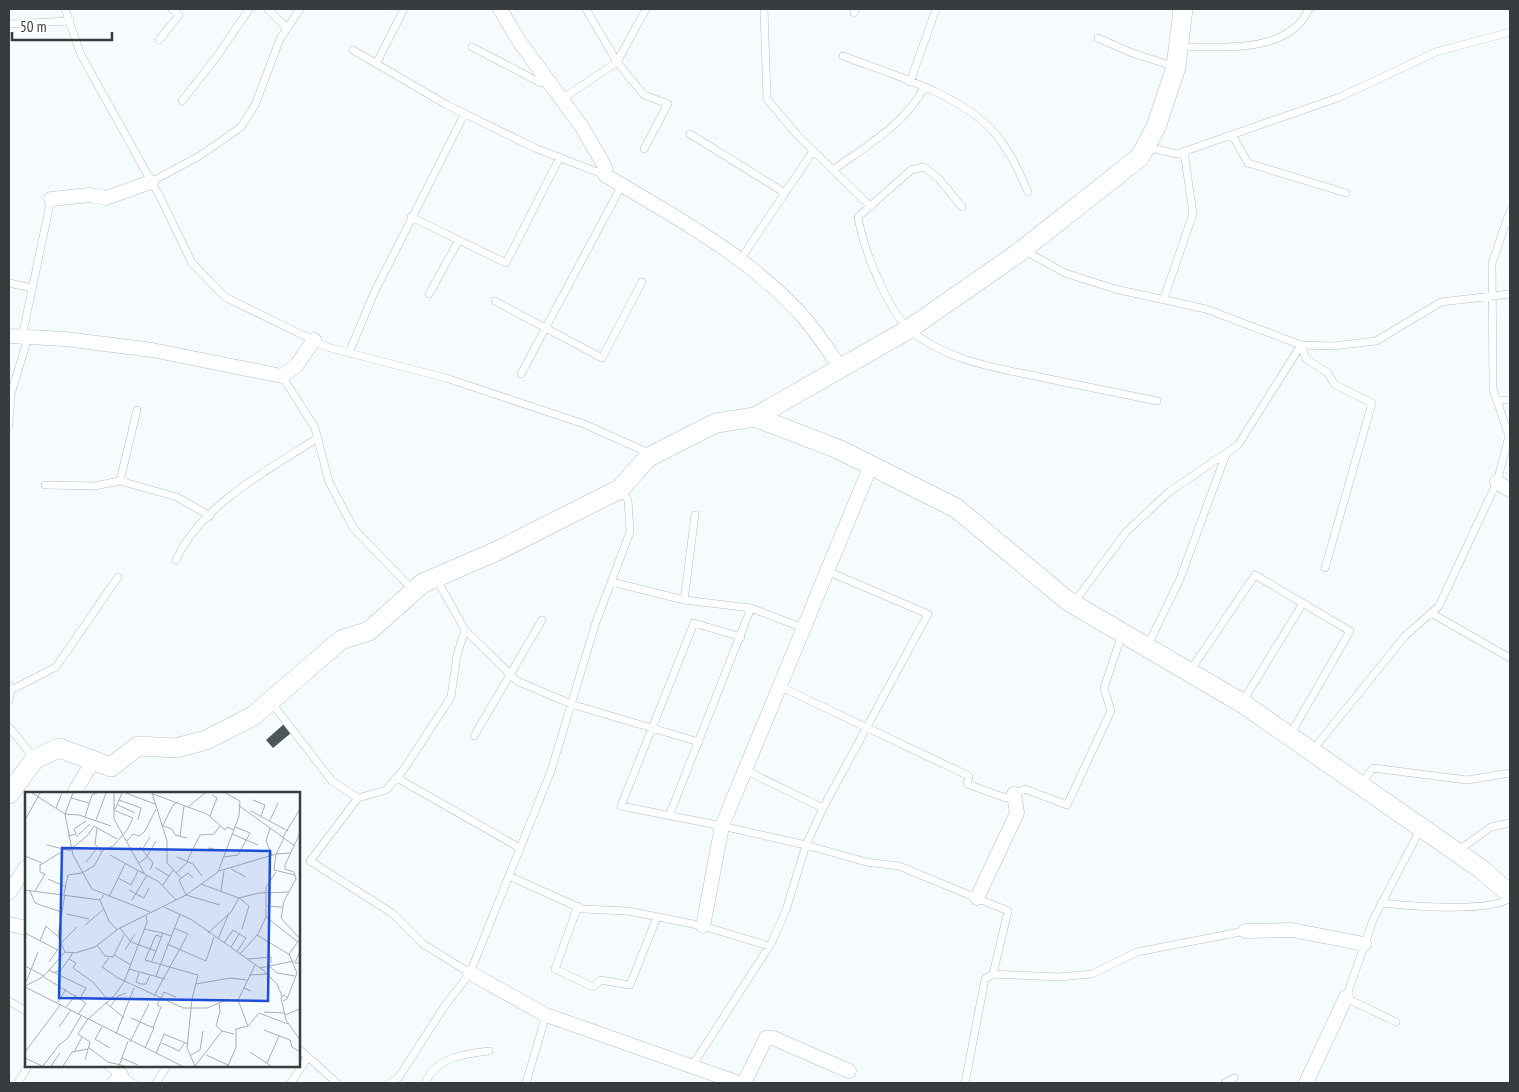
<svg xmlns="http://www.w3.org/2000/svg" width="1519" height="1092" viewBox="0 0 1519 1092" font-family="'PT Sans Narrow',sans-serif">
<rect width="100%" height="100%" fill="#f6fbfd"/>
<path fill="#4c565c" d="M284 724 291 733 273 748 266 740Z"/>
<g fill="none" stroke-linecap="round" stroke-linejoin="round">
<defs>
<path id="lane" d="M65 9 81 55 160 197 192 263 225 297 327 347 449 379 584 424 651 454
M268 9 287 28
M586 9 617 62 644 95 668 104 644 149
M764 9 767 99 798 136 871 207
M854 13 856 9
M9 24 70 21
M1098 38 1132 53 1176 67
M159 40 179 15 172 9
M472 47 541 83 547 79
M1179 47C1221 46 1288 55 1309 9
M353 50 447 105 535 148 605 175
M843 56C890 74 955 92 991 129 1008 147 1018 169 1028 192
M376 64 404 9
M910 82 936 9
M562 99 617 62 646 9
M182 101 218 55 249 9
M690 134 785 193
M1232 135 1248 163 1346 193
M1146 147 1177 154 1340 97 1436 52 1510 32
M833 170C866 146 904 125 924 88
M151 182 201 155 241 127 255 105 280 39 300 9
M962 207 939 179 924 167 911 170 858 217C863 247 887 310 910 330 948 362 998 368 1045 378 1082 386 1119 393 1157 401
M411 217 506 263 560 157
M1025 251 1065 273 1115 289 1206 309 1301 345 1333 346 1376 341 1441 302 1510 294
M740 260 813 151
M9 283 32 288
M429 294 459 240
M1164 298 1193 214 1184 151
M495 301 602 358 642 282
M22 337 51 199
M1301 345 1306 359 1328 373 1334 384 1372 403 1325 568
M349 353 374 293 465 113
M521 374 622 185
M282 376 315 428 329 482 354 529 414 591
M1497 400H1510
M9 425 11 394 28 338
M120 481 137 410
M45 485 94 486 120 481 177 497 210 516
M176 560C200 506 269 469 318 438
M436 578 465 630 517 681 571 704 699 742
M612 582 684 600 751 608
M684 600 695 515
M1073 604 1126 532 1169 492 1238 445 1301 345
M1431 613 1510 658
M741 637 694 623 621 806 722 826 806 845 866 862 899 866 1008 911 993 974 985 979 965 1083
M1147 647 1180 579 1226 454
M1190 671 1255 575 1350 631 1290 735
M9 685 11 690 9 700
M779 686 969 776 967 784 1006 798 1025 789 1067 805 1111 711 1104 688 1122 634
M11 690 56 667 118 577
M270 701 332 781 358 798 386 790 404 769 451 697 457 655 465 630
M1243 701 1303 603
M9 727 35 759
M474 736 542 620
M1312 751 1405 636 1439 606 1497 482 1509 436 1493 389 1492 263 1510 211
M745 770 823 808
M397 778 520 848
M1361 785 1373 768 1467 780 1510 773
M358 798 310 861 392 913 423 944 470 973
M669 816 751 608 803 628
M1459 850 1491 827 1510 823
M509 876 582 909 628 911 703 926 769 946
M1381 903C1409 906 1489 913 1510 898
M578 906 555 969 593 987 601 980 630 985 657 917
M993 974 1059 977 1092 974 1137 952 1245 931
M9 1001 26 1011
M1396 1022 1346 998 1373 920 1421 828
M299 1049 337 1083
M107 1066 133 1083
M692 1066 772 942 786 910 806 845 823 808 928 614 827 571
M18 1083 28 1066
M156 1083 167 1066
M291 1083 308 1057
M390 1083 399 1077 444 1007 470 973 551 771 596 622 630 532 628 500 620 489
M425 1083C437 1057 463 1054 489 1051
M526 1083 546 1015
M1225 1083 1234 1078"/>
<path id="street" d="M500 9 519 41 582 127 605 167V175C676 218 750 256 805 319 818 334 829 352 841 368
M51 199 90 195 106 198 151 182
M9 336 65 339 152 350 282 376 296 366 314 340
M1497 482 1510 490
M74 793 93 761
M9 893 26 867
M977 898 1017 813 1014 794
M9 924 26 928
M703 926 722 826 871 465
M1245 931 1292 930 1364 944
M470 973 546 1015 739 1083
M114 1083 121 1075
M744 1083 766 1038H773L849 1071
M1306 1083 1346 997"/>
<path id="secondary" d="M755 417 838 449 956 508 1068 601 1242 703 1481 869 1510 894
M9 794 35 759 59 748 111 767 138 746 176 748 206 740 253 716 341 640 369 631 423 583 497 551 620 489 647 458 716 423 755 417 909 329 1017 254 1140 157 1156 127 1176 67 1183 9"/>
</defs>
<use href="#lane" stroke="#b4c0c6" stroke-width="8"/>
<use href="#street" stroke="#b4c0c6" stroke-width="15"/>
<use href="#secondary" stroke="#b4c0c6" stroke-width="20"/>
<use href="#lane" stroke="#fff" stroke-width="7"/>
<use href="#street" stroke="#fff" stroke-width="14"/>
<use href="#secondary" stroke="#fff" stroke-width="19"/>
</g>
<g transform="translate(25 792)">
<rect width="275" height="275" fill="#f6fbfd"/>
<path fill="none" stroke="#aaafb1" stroke-width="1" d="M7 1 40 22 48 63 67 97 125 120M48 1 40 22 54 23 86 34M89 1V27L119 81M101 1 130 12M127 1 142 49V71L156 86M128 2 182 22 200 38 202 35 209 38M46 6 64 11M94 8 116 16 113 28M228 8 240 13 236 24M93 13 110 21M213 13 270 54M163 15 180 1M31 16 37 1M226 19 263 39M89 20 97 1M185 24 192 6 187 3M60 25 67 3 72 1M0 28 15 1M71 28 81 1M245 28 253 11M136 33 147 37 150 43 162 46M138 33 148 13 153 10M72 36 70 52 76 60M245 36 241 49 247 63M207 42 233 53M43 44 51 42 49 37 61 29M155 44 159 14M51 45 65 32M258 45 275 17M259 46 251 62 249 78 270 83M101 50 108 42 114 44 120 39 131 17M22 53 46 59M115 55 128 71 125 78M183 56 199 59M46 57 62 44 69 34 92 47M117 58 125 45M85 63 134 90 151 108M0 64 17 71M152 65 168 72 177 84M199 65 213 63 225 41 210 35M162 69 175 43 189 42 195 34M61 70 72 56M114 71 121 66 131 49M131 76 144 84M206 77 221 85M194 79 251 62 266 61M151 81 163 70M93 86 106 93 113 79M168 86 163 81 154 88 161 103 195 113M23 87 41 95M176 92 214 106 234 101 264 100M138 93 148 78M0 98 75 108 79 103M104 98 119 106 124 96M5 99 10 111 36 120M10 99 20 82 15 80V73L38 59M196 99 199 79M39 102 43 83 57 81 69 74 78 58 88 54 102 38 108 26 91 19M40 102 33 144 40 160M84 105 100 72M75 108 84 129 92 138M107 108 122 83M241 114 257 115M139 115 167 128 238 178 252 192 257 204M42 122 64 127M241 125 273 150M60 133 79 117M95 136 106 150 131 159M119 137 138 141M0 141 33 158M183 141 206 120 214 106 224 114 217 137M232 143 265 163M137 145 131 143 120 168 173 183 167 207 162 256 170 274M193 147 204 121M15 149 21 134 32 144M37 150 52 135M199 151 208 138 221 146 212 160M142 152 181 169 189 145M72 153 80 164 88 165 99 143M206 155 214 142M100 158 110 142M275 159 270 171H275M48 160 44 167 51 171 48 176 68 190 83 208M215 162 233 142 241 125V95L251 80M89 163 106 173M84 166 77 175 93 186 158 216H182L204 207M222 167 246 165V171M127 169 138 141 146 144M24 170 33 157M242 172 252 181 270 184M0 174 19 184M235 176 269 169M104 177 140 187M24 178 61 196 55 206M30 180 35 179 44 167M114 181 111 190 116 192H121L125 183M224 183 242 182M131 184 155 122M19 185 61 211 53 223M1 190 13 160M171 192 205 186 222 188M0 194 18 185 40 160 50 161 70 155 93 137 161 103 193 80 214 24 215 9 200 1M0 195 157 274M226 199 219 196 230 173M129 204 163 142 149 136M262 205 259 203 256 206 261 228 275 248M136 206 139 200 151 205M258 209 262 207 272 181 264 162 275 147 256 126 259 109 271 87 269 80 260 77V73L275 41M33 210 41 197M80 210 99 226M194 211 195 219 191 234 197 239M41 215 51 203M85 215 93 204 101 201M239 220 260 221M260 223 275 217M106 226 129 236 120 256M62 228 89 204 99 190 122 130 121 124M223 234 234 221 263 232M34 235 46 218M77 235 70 247 85 256M128 236 136 215 132 213 135 206M239 238 265 248 267 255 275 260M91 242 109 196M105 250 124 212M137 251 154 259 160 250M63 255 83 270 100 274M0 260 36 212M49 260 57 245M225 260 246 274M131 262 139 242 163 252M166 263 175 258 178 239M181 263 203 273M0 266 17 274M97 266 113 273M60 268 65 250 53 242 62 228M242 271 254 244M18 274 34 253 43 246 56 224M26 274 35 261M38 274 47 260 63 257M94 274 103 249M170 274 197 239 209 242M203 274 211 255V237L223 234 213 208 219 196"/>
<path fill="#1d4ed8" fill-opacity="0.15" stroke="#1d4ed8" stroke-width="2.5" d="M37 56 245 59 243 209 34 206Z"/>
<rect width="275" height="275" fill="none" stroke="#373c3f" stroke-width="2.5"/>
</g>
<rect width="1519" height="1092" fill="none" stroke="#373c3f" stroke-width="20"/>
<path d="M12 32v8h100v-8" fill="none" stroke="#373c3f" stroke-width="2.5"/>
<text x="20" y="32" font-size="15" fill="#373c3f" stroke="#ffffff" stroke-width="4" paint-order="stroke">50 m</text>
</svg>
